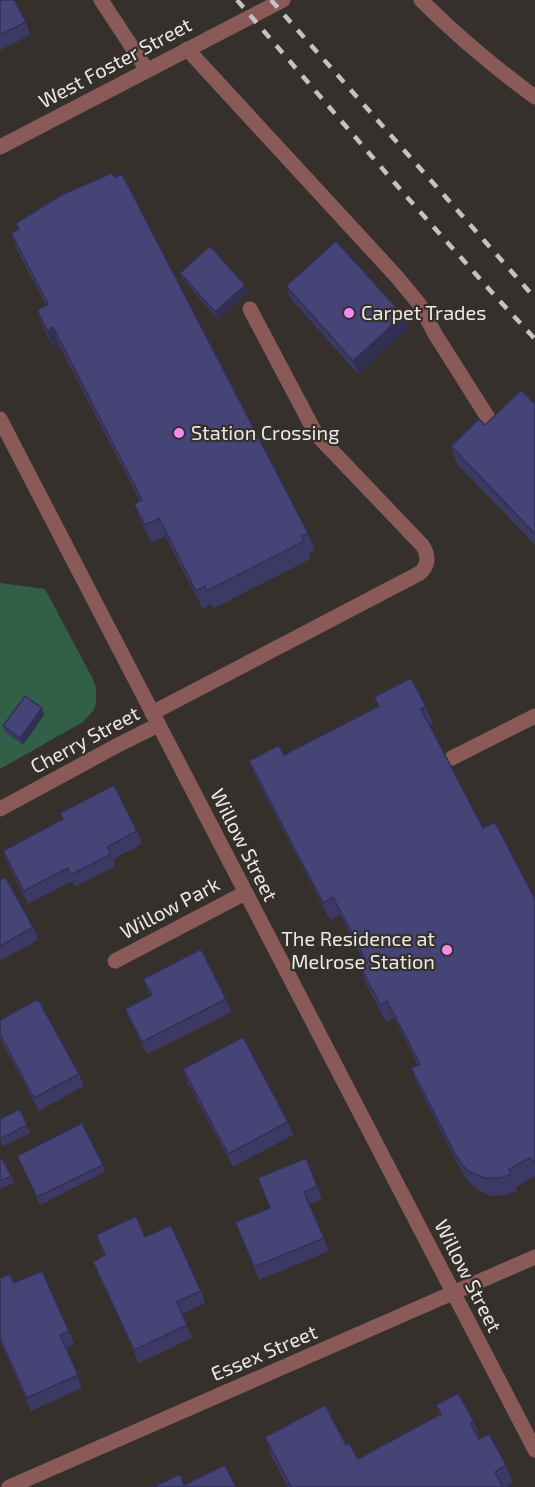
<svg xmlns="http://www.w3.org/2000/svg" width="535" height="1487" viewBox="0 0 535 1487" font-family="'Exo 2',sans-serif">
<rect width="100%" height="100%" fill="#35302b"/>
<path fill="#325f48" d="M0 583 45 589 93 679 96 688V702L94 710 83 722 0 769Z"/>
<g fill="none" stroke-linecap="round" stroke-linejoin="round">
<path stroke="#8a5a59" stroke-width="15" d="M421 0C457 36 494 67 535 97
M187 49 397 277 420 305 435 334 490 421
M152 713 420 573C429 565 429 555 422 545L316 434 250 309
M452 758 535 716"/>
<path stroke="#8a5a59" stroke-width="15" d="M101 0 147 70
M0 419 535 1450
M0 809 118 745 158 725
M115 961 245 893"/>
<path stroke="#8a5a59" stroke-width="15" d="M0 147 283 0
M9 1487 535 1257"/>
<path stroke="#c6c2bf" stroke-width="4.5" stroke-dasharray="10 10" stroke-linecap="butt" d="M237 0 406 196 497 298 535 339
M271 0 535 298"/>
</g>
<path fill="#3c3a65" d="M0 0 26 22 30 35 0 50Z
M16 223 308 533 315 550 309 554 310 559 213 609 211 604 203 609 165 536 152 543 141 522 134 504 140 501 59 345 54 349 43 328 37 310 46 305 17 250 11 233 18 229Z
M180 273 248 292 218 319 183 280Z
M286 286 408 328 358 374 291 299Z
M535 404V545L457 464 451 446 485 425Z
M374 697 426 707 433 724 430 726 483 828 535 899V1176L516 1187 517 1191 507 1195 492 1196 477 1190 470 1183 463 1174 418 1086 411 1068 418 1065 394 1018 386 1022 366 984 360 966 365 964 340 915 330 920 256 778 249 761 284 755 378 707Z
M42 708 44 715 23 745 6 733 3 726Z
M60 813 137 831 142 844 113 859 115 866 75 887 72 881 28 904 8 864 3 851 63 820Z
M0 880 33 927 38 940 0 961Z
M143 979 226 999 231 1012 147 1054 130 1021 125 1009 150 996Z
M0 1020 79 1074 84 1086 39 1111 0 1039Z
M183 1069 288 1122 293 1135 233 1167 187 1082Z
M0 1119 27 1125 30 1133 1 1147Z
M17 1156 103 1165 105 1172 40 1205Z
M0 1159 11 1176 14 1183 0 1189Z
M258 1178 317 1186 322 1199 309 1204 329 1251 259 1280 235 1222 270 1208Z
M96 1235 145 1237 201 1291 205 1303 182 1314 192 1338 139 1363 98 1274 93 1262 104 1256Z
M0 1278 14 1283 69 1331 74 1344 66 1348 82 1388 31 1411 0 1341Z
M436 1405 474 1422 480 1439 506 1465 513 1483 506 1487H288L271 1455 265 1437 346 1445 358 1459 440 1415Z"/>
<path fill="#313053" d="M245 285 248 292 218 319 215 312Z
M403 315 408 328 358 374 353 361Z
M53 327 59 345 54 349 47 331Z
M42 708 44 715 23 745 20 738Z"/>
<path fill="#464476" stroke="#313053" stroke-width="1.5" d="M0 0H14L26 22 0 35Z
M112 173 115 178 122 174 308 533 302 536 304 541 207 591 205 586 196 591 159 518 145 525 134 504 142 500 53 327 47 331 37 310 48 304 11 233 19 229 16 223 63 194Z
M336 241 403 315 353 361 286 286Z
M210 246 245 285 215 312 180 273Z
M521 390 535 404V534L451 446 479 419 485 425Z
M411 678 426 707 421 709 483 828 495 822 535 899V1161L533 1162 530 1158 509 1169 511 1174 501 1178H485L470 1172 463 1166 457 1157 411 1068 420 1064 387 1001 380 1005 360 966 367 963 333 897 323 903 249 761 279 745 284 755 379 706 374 697Z
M25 696 42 708 20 738 3 726Z
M114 785 137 831 107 847 111 854 71 875 68 868 24 891 3 851 63 819 60 813Z
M5 877 33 927 0 946V880Z
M201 949 226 999 142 1042 125 1009 152 995 143 979Z
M38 999 79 1074 34 1098 0 1034V1020Z
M243 1037 288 1122 228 1154 183 1069Z
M20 1109 27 1125 0 1139V1119Z
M82 1123 103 1165 37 1197 17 1156Z
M2 1158 11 1176 0 1181V1159Z
M306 1158 317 1186 304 1192 324 1238 254 1267 235 1222 270 1208 258 1178Z
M136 1216 145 1237 171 1225 201 1291 177 1302 187 1325 134 1350 93 1262 105 1255 96 1235Z
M42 1271 69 1331 60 1335 78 1375 27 1398 0 1339V1278L10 1274 14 1283Z
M458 1393 474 1422 471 1424 479 1439 489 1434 506 1465 495 1472 503 1487H291L265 1437 325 1405 346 1445 349 1443 358 1459 441 1414 436 1405Z
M225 1465 236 1487H153L180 1474 184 1485Z"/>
<g fill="#f489f0" stroke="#35302b" stroke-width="2">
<circle cx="349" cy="313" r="6"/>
<circle cx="179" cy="433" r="6"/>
<circle cx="447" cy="950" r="6"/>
</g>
<g text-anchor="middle" stroke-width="4.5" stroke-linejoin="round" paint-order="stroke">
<g font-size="20" fill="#ece8e5" stroke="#35302b">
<text transform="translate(115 63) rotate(-28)" y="7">West Foster Street</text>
<text transform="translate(85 740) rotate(-28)" y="7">Cherry Street</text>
<text transform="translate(244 845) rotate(63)" y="7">Willow Street</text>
<text transform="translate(170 908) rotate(-28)" y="7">Willow Park</text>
<text transform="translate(468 1276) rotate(63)" y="7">Willow Street</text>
<text transform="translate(264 1353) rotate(-23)" y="7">Essex Street</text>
</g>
<g font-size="20" fill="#ece8e5" stroke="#35302b" text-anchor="start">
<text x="361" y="320">Carpet Trades</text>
<text x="191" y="440">Station Crossing</text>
<text x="435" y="946" text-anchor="end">The Residence at<tspan x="435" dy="23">Melrose Station</tspan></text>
</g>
</g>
</svg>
